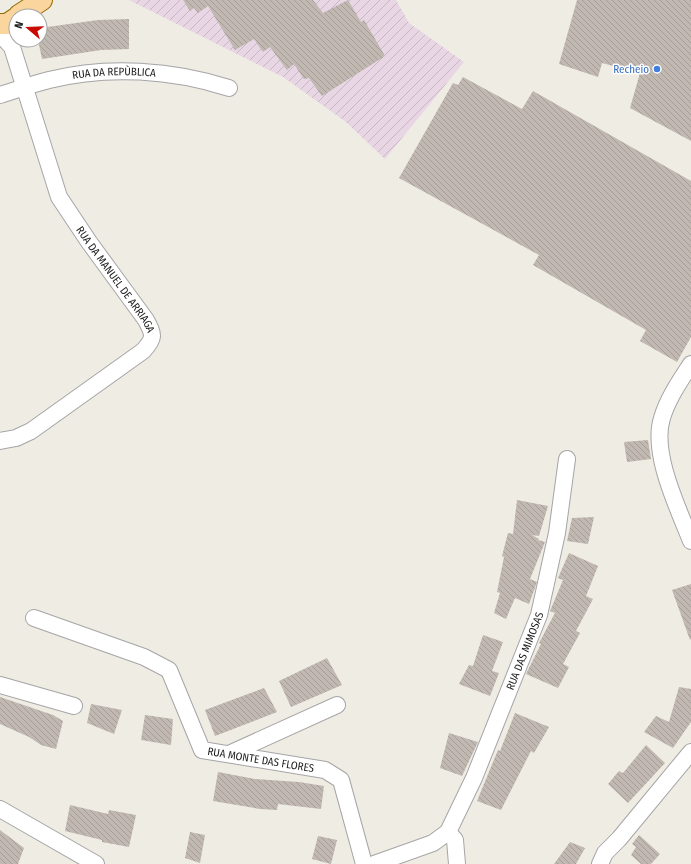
<svg xmlns="http://www.w3.org/2000/svg" width="691" height="864" viewBox="0 0 691 864" font-family="'Fira Sans Condensed',sans-serif">
<defs>
<pattern id="industrial-furrows" width="10" height="10" patternUnits="userSpaceOnUse"><rect width="10" height="10" fill="#e8d6e4"/><path d="M-1 1l2-2M0 10L10 0M9 11l2-2" fill="none" stroke="#c7b7c3"/></pattern>
<pattern id="building-back-hatch" width="6" height="6" patternUnits="userSpaceOnUse"><rect width="6" height="6" fill="#c0b8b1"/><path d="M-1 5l2 2M0 0l6 6M5-1l2 2" fill="none" stroke="#a59e98"/></pattern>
</defs>
<rect width="100%" height="100%" fill="#efece4"/>
<path fill="url(#industrial-furrows)" d="M129 0H396L409 23 464 62 385 159 346 122 283 77Z"/>
<path fill="url(#building-back-hatch)" d="M183 0H313L323 13 348 0 361 22 364 20 385 56 322 96 309 78 304 79 294 64 287 70 270 47 263 52 254 39 235 50 208 6 198 13 194 8 190 11Z
M577 0H691V141L630 108 640 73 602 63 598 77 559 64Z
M129 19V49L101 50 42 59 38 40H40V28L98 20Z
M463 77 522 109 533 91 691 181V337L677 362 640 341 646 330 533 265 539 255 399 178 453 83 458 85Z
M648 440 651 459 627 462 624 442Z
M517 500 548 506 539 536 532 535 539 539 538 540 545 542 530 579 537 582 529 604 515 598 506 619 494 613 500 593 497 592 504 557 502 556 508 533 513 534Z
M594 517 588 544 567 541 572 518Z
M569 553 598 566 586 596 593 599 576 631 580 633 563 664 569 667 558 688 526 674 541 644 539 643 555 613 550 611 563 580 558 578Z
M691 584V639L690 640 672 590Z
M483 635 503 642 492 671 499 673 490 696 459 684 469 665 473 666Z
M327 658 342 685 291 707 279 681Z
M679 687 691 689V722L673 748 644 732 656 716 669 722Z
M264 688 277 712 215 736 205 710Z
M0 697 53 715 63 721 56 749 41 745 29 737 0 724Z
M91 704 122 710 114 734 87 723Z
M515 713 549 727 534 753 531 751 501 810 477 801 498 750 500 751Z
M145 715 173 719 171 745 141 740Z
M449 733 478 742 462 776 440 768Z
M646 745 665 763 628 803 608 784 619 771 623 773Z
M218 772 255 779 299 782 324 786 321 809 278 804 277 810 260 809 213 801Z
M70 805 108 814 109 810 136 815 129 847 102 842V840L65 831Z
M0 830 24 848 18 864H0Z
M190 832 205 835 200 863 185 858Z
M639 835 660 854 651 864H641L631 855 636 847 632 844Z
M318 836 337 840 331 864 312 859Z
M570 842 585 848 576 864H554Z"/>
<g fill="none" stroke-linecap="round" stroke-linejoin="round">
<defs>
<g id="minor">
<path id="s1" d="M0 34 12 47 59 197 89 242 146 320C154 335 155 338 143 351L31 431 16 438 0 441"/>
<path id="s2" d="M0 95C16 90 33 84 49 80 108 65 173 70 229 88"/>
<path d="M691 364C680 381 668 398 662 418 651 453 678 508 691 541"/>
<path id="s3" d="M34 618 144 657 169 670 202 750 325 770 341 780 364 864"/>
<path d="M0 685 74 706"/>
<path d="M229 754 337 705"/>
<path d="M0 809 96 864"/>
<path d="M448 832 455 840 457 864"/>
<path id="s4" d="M374 864 433 843 448 832 474 778 539 615 557 533 567 459"/>
<path d="M600 864 605 853 619 839 691 752"/>
</g>
<path id="major" d="M19 15 42 0
M0 24H7L16 18"/>
</defs>
<use href="#minor" stroke="#a5a5a5" stroke-width="18"/>
<use href="#major" stroke="#966b02" stroke-width="22"/>
<use href="#minor" stroke="#fff" stroke-width="16"/>
<use href="#major" stroke="#fad69e" stroke-width="20"/>
</g>
<circle fill="#3f7fe0" stroke="#fff" stroke-width="1.5" cx="657" cy="69" r="4"/>
<g text-anchor="middle" stroke-width="3" stroke-linejoin="round" paint-order="stroke">
<g font-size="11" fill="#366cbe" stroke="#fff" text-anchor="end">
<text x="649" y="73">Recheio</text>
</g>
<g font-size="11" fill="#1e1e1e" stroke="#fff">
<text dy="4" stroke="none"><textPath href="#s2" startOffset="117">RUA DA REPÙBLICA</textPath></text>
<text dy="4" stroke="none"><textPath href="#s1" startOffset="275">RUA DA MANUEL DE ARRIAGA</textPath></text>
<text dy="4" stroke="none"><textPath href="#s4" startOffset="278">RUA DAS MIMOSAS</textPath></text>
<text dy="4" stroke="none"><textPath href="#s3" startOffset="291">RUA MONTE DAS FLORES</textPath></text>
</g>
</g>
<g transform="translate(28 28) rotate(289)"><circle r="19" fill="#ffffff" stroke="#a5a5a5"/>
<path d="M0-3L7 15L0 10L-7 15Z" fill="#c90b03"/>
<text y="-6" font-size="11" font-weight="bold" text-anchor="middle" fill="#1e1e1e">N</text>
</g>
</svg>
